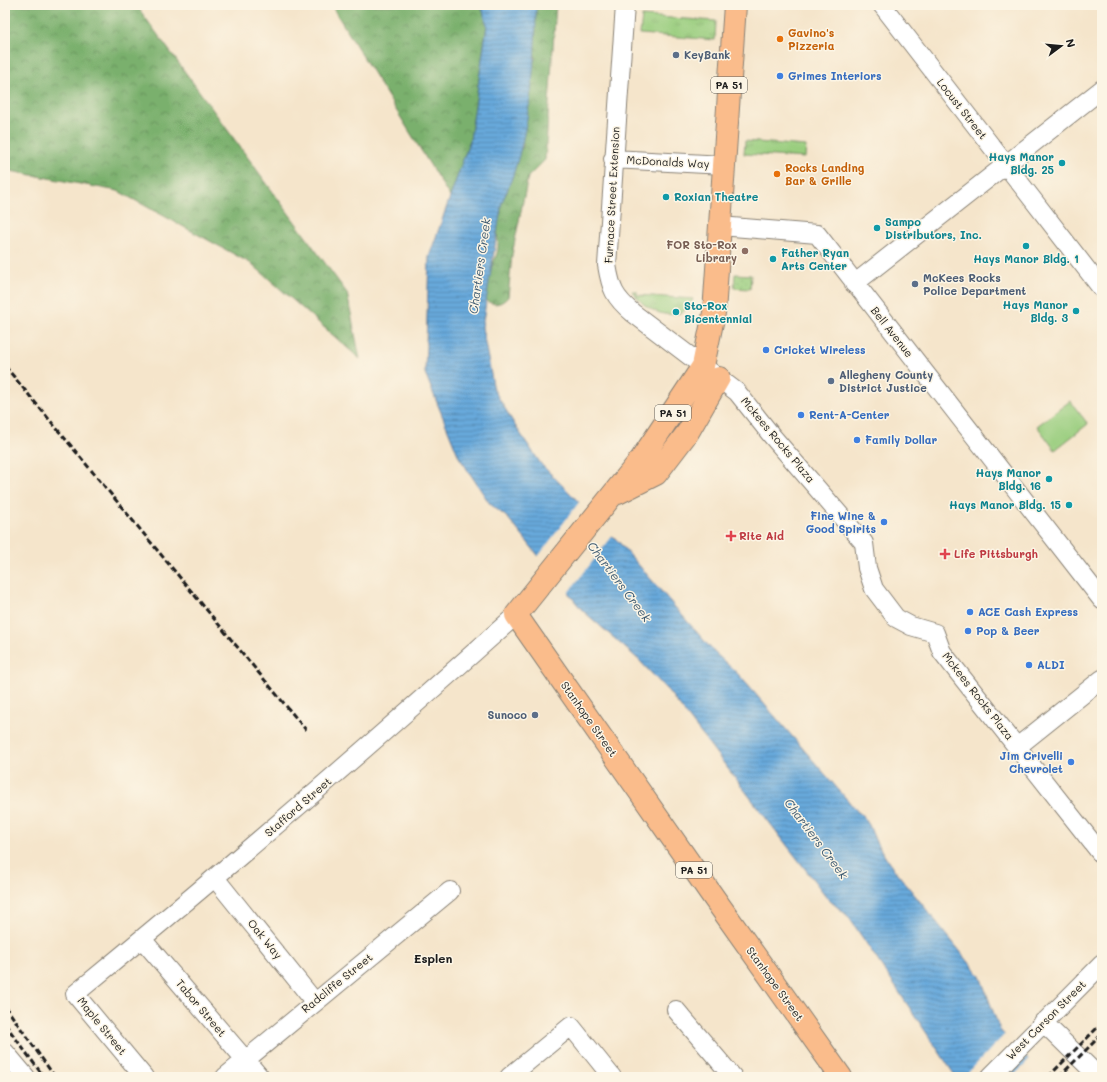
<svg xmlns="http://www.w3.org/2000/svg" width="1107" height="1082" viewBox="0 0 1107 1082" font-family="Mali,sans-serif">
<defs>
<pattern id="grass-tufts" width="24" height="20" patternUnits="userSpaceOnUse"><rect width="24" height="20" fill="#99cd7e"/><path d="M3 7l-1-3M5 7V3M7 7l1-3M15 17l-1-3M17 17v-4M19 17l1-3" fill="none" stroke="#83af6c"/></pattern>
<pattern id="forest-crowns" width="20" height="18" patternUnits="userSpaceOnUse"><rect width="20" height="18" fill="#7ab06d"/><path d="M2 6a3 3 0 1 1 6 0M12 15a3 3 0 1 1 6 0" fill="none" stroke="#638e59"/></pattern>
<pattern id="garden-dots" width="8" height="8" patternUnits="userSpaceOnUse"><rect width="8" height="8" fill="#99cd7e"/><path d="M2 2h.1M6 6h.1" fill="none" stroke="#83af6c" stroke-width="1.8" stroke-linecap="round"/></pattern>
<pattern id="water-rules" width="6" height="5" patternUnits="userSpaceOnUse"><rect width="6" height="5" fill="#67a9db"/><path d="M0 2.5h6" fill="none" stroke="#5489b1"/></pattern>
</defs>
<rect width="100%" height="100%" fill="#fcf5e5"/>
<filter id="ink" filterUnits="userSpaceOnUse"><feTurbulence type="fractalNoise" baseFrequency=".025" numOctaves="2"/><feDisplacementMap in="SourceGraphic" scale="8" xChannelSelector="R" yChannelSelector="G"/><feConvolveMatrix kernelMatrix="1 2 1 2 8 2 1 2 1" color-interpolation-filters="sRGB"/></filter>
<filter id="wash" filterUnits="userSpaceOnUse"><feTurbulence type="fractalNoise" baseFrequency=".012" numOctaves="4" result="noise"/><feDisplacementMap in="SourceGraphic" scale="16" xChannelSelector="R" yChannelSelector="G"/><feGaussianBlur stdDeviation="0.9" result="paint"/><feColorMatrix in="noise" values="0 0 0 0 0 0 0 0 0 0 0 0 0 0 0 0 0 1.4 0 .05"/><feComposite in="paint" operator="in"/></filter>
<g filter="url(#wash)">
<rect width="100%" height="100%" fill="#f5e5cb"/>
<path fill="url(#grass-tufts)" stroke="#5a744d" d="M642 16 716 21 715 40 640 34Z
M745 141 806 146 805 158 744 154Z
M632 291H637V295L693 299C688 316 667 318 653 310 644 306 637 298 632 291Z"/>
<path fill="url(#forest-crowns)" stroke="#4b6644" d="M5 5H136L347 293 360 359 252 264 118 191 5 170Z
M331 5H481L487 25 470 140 450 197Z
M530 5H556L545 160 528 177 512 255 508 297C500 306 491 306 483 297 486 288 488 278 491 269 493 261 498 255 498 246 499 235 493 222 501 213L500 200C509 193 509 189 506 179L517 154 523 146 522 134 526 73 536 58C530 45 530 29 536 16Z"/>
<path fill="url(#garden-dots)" stroke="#5a744d" d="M735 274 751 275 750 289 734 288Z"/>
<path fill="#99cd7e" stroke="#5a744d" d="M1070 401 1088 424 1055 450 1037 426Z"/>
<path fill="url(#water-rules)" stroke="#42627c" d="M481 5H536C536 66 529 147 502 202L482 327 494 390 516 427 541 464 617 540 713 651 739 675 857 811 863 816 869 825 876 842 889 863 980 976 1000 1030 1045 1077H956L848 916 829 900 669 692 639 660 582 610 508 518 490 504 459 457 425 373 429 257 470 140 487 25Z"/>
<path fill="#f5e5cb" d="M580 501 614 534 567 594 537 558Z
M1006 1033 1027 1055 1005 1077H964Z
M1031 1059 1045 1074 1041 1077H1012Z"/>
</g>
<g filter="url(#ink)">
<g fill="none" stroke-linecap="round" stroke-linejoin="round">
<defs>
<path id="minor" d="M625 5 607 265C611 289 614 297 633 313L737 392 772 436 864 543 867 568 874 589 896 618 911 626 935 633 942 652 1102 855
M882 5 1102 289
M613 159 724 165
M720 226 817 234 1102 600
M854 284 1102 89
M1017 747 1102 679
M215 878 314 1001
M142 939 260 1077
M676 1010 733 1077
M1043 1022 1099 1077
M5 1052 26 1077
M144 1077 75 994C225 871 372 744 516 615
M225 1077 450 891
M509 1077 571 1026 612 1077
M990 1077 1102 964"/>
<path id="major" d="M735 5 714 313 703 366 642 458 516 615 714 898 841 1077
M618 493 656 474 688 432 719 378"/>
</defs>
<use href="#minor" stroke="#888074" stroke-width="20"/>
<use href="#major" stroke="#888074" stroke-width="24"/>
<use href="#minor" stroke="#fff" stroke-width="18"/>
<use href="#major" stroke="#fabc8b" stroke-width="22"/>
<path stroke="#1c1c1c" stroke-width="3" stroke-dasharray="6 3" stroke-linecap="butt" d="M5 366 306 730
M5 1006 55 1077
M5 1024 44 1077
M1048 1077 1102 1023
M1059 1077 1102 1034"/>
</g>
</g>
<g fill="#e8710a" stroke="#fcf5e5" stroke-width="1.5">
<circle cx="780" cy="39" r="4"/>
<circle cx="777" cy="174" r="4"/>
</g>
<g fill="#5c6f8a" stroke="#fcf5e5" stroke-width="1.5">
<circle cx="676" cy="55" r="4"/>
<circle cx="915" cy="284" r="4"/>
<circle cx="831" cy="381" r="4"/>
<circle cx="535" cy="715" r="4"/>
</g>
<g fill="#3f7fe0" stroke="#fcf5e5" stroke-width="1.5">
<circle cx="780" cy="76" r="4"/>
<circle cx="766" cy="350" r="4"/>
<circle cx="801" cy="415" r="4"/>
<circle cx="857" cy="440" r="4"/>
<circle cx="884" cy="522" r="4"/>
<circle cx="970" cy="612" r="4"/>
<circle cx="968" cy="631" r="4"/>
<circle cx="1029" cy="665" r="4"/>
<circle cx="1071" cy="762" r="4"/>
</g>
<g fill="#0f9aa8" stroke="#fcf5e5" stroke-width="1.5">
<circle cx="1062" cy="163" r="4"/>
<circle cx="666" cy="197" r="4"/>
<circle cx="877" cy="228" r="4"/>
<circle cx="1026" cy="246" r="4"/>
<circle cx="773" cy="259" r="4"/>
<circle cx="1076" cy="311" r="4"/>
<circle cx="676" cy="312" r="4"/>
<circle cx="1049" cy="479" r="4"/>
<circle cx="1069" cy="505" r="4"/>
</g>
<circle fill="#8d6e63" stroke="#fcf5e5" stroke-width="1.5" cx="745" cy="251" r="4"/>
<g fill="#e0444e" stroke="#fcf5e5" stroke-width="1.5">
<path d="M729 530h4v4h4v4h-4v4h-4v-4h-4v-4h4z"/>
<path d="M943 548h4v4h4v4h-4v4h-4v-4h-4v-4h4z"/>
</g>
<g text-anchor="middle" stroke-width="3" stroke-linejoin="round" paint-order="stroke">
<g fill="#fcf5e5" stroke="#5f5d58" stroke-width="1">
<rect x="711" y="77" width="36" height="16" rx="3"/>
<rect x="655" y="405" width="36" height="16" rx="3"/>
<rect x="676" y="862" width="36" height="16" rx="3"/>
</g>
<g font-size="10" font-weight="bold" fill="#1c1c1c">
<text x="729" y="89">PA 51</text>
<text x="673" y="417">PA 51</text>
<text x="694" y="874">PA 51</text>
</g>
<g font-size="11" font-weight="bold" fill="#c56008" stroke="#fcf5e5" text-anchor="start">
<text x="788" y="37">Gavino's<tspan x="788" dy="13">Pizzeria</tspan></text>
<text x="785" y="172">Rocks Landing<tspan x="785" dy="13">Bar &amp; Grille</tspan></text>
</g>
<g font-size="11" font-weight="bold" fill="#4e5e75" stroke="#fcf5e5" text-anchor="start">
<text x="684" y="59">KeyBank</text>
<text x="923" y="282">McKees Rocks<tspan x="923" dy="13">Police Department</tspan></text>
<text x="839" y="379">Allegheny County<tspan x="839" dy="13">District Justice</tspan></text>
<text x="527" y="719" text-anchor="end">Sunoco</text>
</g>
<g font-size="11" font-weight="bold" fill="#366cbe" stroke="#fcf5e5" text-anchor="start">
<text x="788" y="80">Grimes Interiors</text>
<text x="774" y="354">Cricket Wireless</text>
<text x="809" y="419">Rent-A-Center</text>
<text x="865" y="444">Family Dollar</text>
<text x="876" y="520" text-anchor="end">Fine Wine &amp;<tspan x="876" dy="13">Good Spirits</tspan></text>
<text x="978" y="616">ACE Cash Express</text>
<text x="976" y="635">Pop &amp; Beer</text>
<text x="1037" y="669">ALDI</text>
<text x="1063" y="760" text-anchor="end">Jim Crivelli<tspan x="1063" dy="13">Chevrolet</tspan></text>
</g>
<g font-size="11" fill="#1c1c1c" stroke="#fcf5e5">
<text transform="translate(962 109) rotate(52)" y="4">Locust Street</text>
<text transform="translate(668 162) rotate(3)" y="4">McDonalds Way</text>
<text transform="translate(612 195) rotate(-87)" y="4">Furnace Street Extension</text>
<text transform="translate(892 332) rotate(52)" y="4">Bell Avenue</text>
<text transform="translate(778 440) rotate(50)" y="4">Mckees Rocks Plaza</text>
<text transform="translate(978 696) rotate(52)" y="4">Mckees Rocks Plaza</text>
<text transform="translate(589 719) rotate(55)" y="4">Stanhope Street</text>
<text transform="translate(298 807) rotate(-41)" y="4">Stafford Street</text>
<text transform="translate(265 939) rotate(51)" y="4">Oak Way</text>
<text transform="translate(337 983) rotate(-39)" y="4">Radcliffe Street</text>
<text transform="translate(775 984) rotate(54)" y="4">Stanhope Street</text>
<text transform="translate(201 1008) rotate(50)" y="4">Tabor Street</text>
<text transform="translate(1046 1020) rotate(-45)" y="4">West Carson Street</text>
<text transform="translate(102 1026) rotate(51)" y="4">Maple Street</text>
</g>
<g font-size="11" font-weight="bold" fill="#0d838f" stroke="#fcf5e5" text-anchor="end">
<text x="1054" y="161">Hays Manor<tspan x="1054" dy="13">Bldg. 25</tspan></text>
<text x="674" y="201" text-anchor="start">Roxian Theatre</text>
<text x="885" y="226" text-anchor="start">Sampo<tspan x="885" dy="13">Distributors, Inc.</tspan></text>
<text x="781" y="257" text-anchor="start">Father Ryan<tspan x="781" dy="13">Arts Center</tspan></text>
<text x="1026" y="263" text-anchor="middle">Hays Manor Bldg. 1</text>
<text x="1068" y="309">Hays Manor<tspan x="1068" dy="13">Bldg. 3</tspan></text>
<text x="684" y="310" text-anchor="start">Sto-Rox<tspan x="684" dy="13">Bicentennial</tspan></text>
<text x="1041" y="477">Hays Manor<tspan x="1041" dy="13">Bldg. 16</tspan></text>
<text x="1061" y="509">Hays Manor Bldg. 15</text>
</g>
<g font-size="11" font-weight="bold" fill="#785e54" stroke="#fcf5e5" text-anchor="end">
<text x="737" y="249">FOR Sto-Rox<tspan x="737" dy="13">Library</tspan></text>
</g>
<g font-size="11" font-weight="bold" fill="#be3a42" stroke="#fcf5e5" text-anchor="start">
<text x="739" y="540">Rite Aid</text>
<text x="954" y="558">Life Pittsburgh</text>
</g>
<g font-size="12" font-style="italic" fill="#3e5b72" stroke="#fcf5e5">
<text transform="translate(480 266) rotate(-82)" y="4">Chartiers Creek</text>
<text transform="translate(619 582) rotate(53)" y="4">Chartiers Creek</text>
<text transform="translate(816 839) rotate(53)" y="4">Chartiers Creek</text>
</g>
<g font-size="12" font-weight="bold" fill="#1c1c1c" stroke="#fcf5e5">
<text x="433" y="963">Esplen</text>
</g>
</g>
<rect width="1107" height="1082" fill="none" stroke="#fcf5e5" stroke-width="20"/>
<g transform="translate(1061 46) rotate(74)" stroke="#fcf5e5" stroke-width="3" paint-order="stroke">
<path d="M0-3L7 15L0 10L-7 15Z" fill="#1c1c1c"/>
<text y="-6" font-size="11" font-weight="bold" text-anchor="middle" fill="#1c1c1c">N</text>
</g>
</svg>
